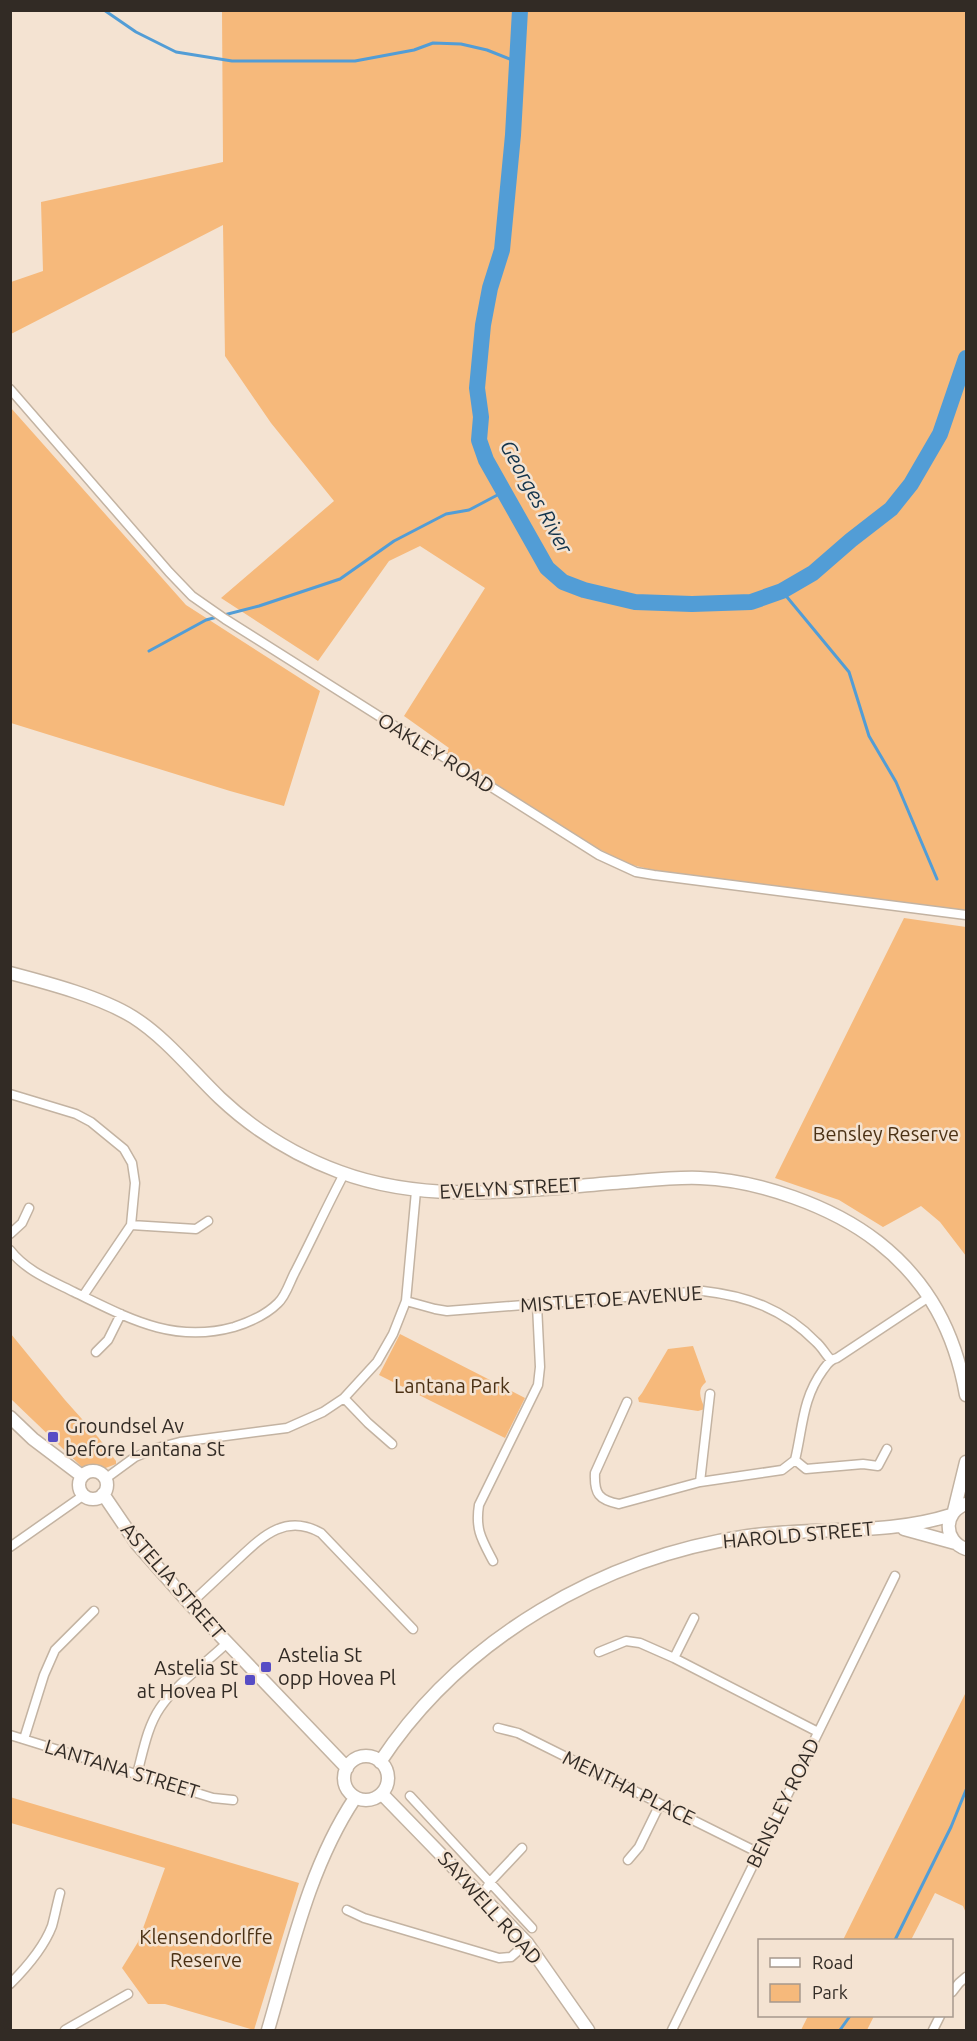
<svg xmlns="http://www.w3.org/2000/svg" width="977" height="2041" viewBox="0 0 977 2041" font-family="Ubuntu,sans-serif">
<rect width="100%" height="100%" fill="#f4e3d2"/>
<path fill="#f6b97b" d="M222 11H966V911L653 870 628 864 593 846 445 753 449 748 404 716 485 588 420 546 389 561 318 661 221 598 334 501 271 423 225 356 223 225 11 334V282L43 271 41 202 223 162Z
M11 408 186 605 320 691 284 806 230 791 11 723Z
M904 918 966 927V1256L940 1222 921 1206 883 1227 839 1200 775 1178Z
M11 1334 65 1400 98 1437 116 1461V1464L103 1469 82 1467 11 1399Z
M400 1334 525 1398 505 1438 379 1375Z
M693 1346 706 1382C696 1390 701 1399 705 1409L698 1411 639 1402 638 1398 642 1393 668 1349Z
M966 1692V1913L963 1906 935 1893 911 1940H843Z
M10 1797 299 1883 254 2030 165 2004H148L122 1968 138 1942 165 1868 11 1823Z
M808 2016H874L867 2030H801Z"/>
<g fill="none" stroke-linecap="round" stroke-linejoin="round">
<path stroke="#529dd6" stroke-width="3" d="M104 10 136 32 176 52 232 61H355L414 50 433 43 461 44 487 50 517 62
M782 591 849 672 869 736 896 782 937 879
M224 615 259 606 340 579 394 541 446 514 469 510 505 491
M149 651 206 620 217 617
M895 1940 951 1827 966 1790
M840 2030 850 2016"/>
<path stroke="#529dd6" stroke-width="16" d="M520 10 513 135 502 250 490 288 483 325 477 388 481 417 479 440 486 460 547 568 563 582 584 590 635 602 692 604 751 602 782 591 813 573 851 540 891 509 911 484 940 434 966 358"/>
<defs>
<path id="street" d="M10 389 169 572 192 596 225 619 599 855 636 872 654 875 966 915
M10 1094 76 1114 91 1122 124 1149 132 1163 135 1183 131 1225 83 1296
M131 1225 196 1229 208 1221
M10 1234 22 1223 29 1208
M10 1250C26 1271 52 1281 74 1292 128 1318 173 1344 234 1327 250 1322 266 1315 278 1303 286 1296 290 1281 295 1272 312 1239 327 1206 344 1174
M406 1301 435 1309 447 1311 703 1291C747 1296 784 1309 816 1342 822 1347 825 1354 831 1360
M96 1352 108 1340 121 1314
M344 1398 368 1423 392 1444
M627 1402 595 1473C594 1494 599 1500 619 1504L700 1482 782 1470 795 1460
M795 1460C803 1427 802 1399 823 1370 827 1365 829 1360 837 1358L929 1297
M795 1460 806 1469 863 1464 878 1466 887 1449
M105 1479 135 1457 157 1448 180 1442 287 1428 323 1412 344 1398 377 1362 393 1334 406 1301 416 1191
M700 1482 710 1394
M10 1547 84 1495
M493 1561C482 1540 475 1530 479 1505L538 1385 540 1367 537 1305
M190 1604C205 1590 220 1576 235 1562 260 1539 284 1512 321 1533L413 1629
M599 1652 626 1641 640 1643 674 1658 818 1732
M674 1658 694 1618
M498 1728 518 1733 759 1853
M10 1735 213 1798 233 1800
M24 1739 44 1675 55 1650 94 1611
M137 1774C143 1752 147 1727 160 1708 177 1683 205 1664 227 1643
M410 1796 532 1928
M628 1860 639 1847 660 1804
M482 1896 490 1882 522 1848
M347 1910 364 1918 499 1958 511 1957 527 1943
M10 1984C26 1968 44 1947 52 1926 55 1915 57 1904 60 1893
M952 1992 959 1983 966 1977
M65 2030 128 1994
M672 2030 895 1576
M933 2030 940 2016"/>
<path id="secondary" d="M10 973C48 983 101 997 133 1017 166 1038 192 1071 220 1098 255 1131 294 1155 340 1172 432 1206 530 1189 626 1182 650 1180 675 1177 700 1178 758 1180 832 1206 878 1242 929 1282 955 1333 966 1395
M10 1417 33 1439 82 1476
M79 1485a14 14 0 1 1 28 0a14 14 0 1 1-28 0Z
M103 1494 137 1544 190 1604 347 1768
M966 1504C943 1512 943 1541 966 1549
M954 1511 966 1462
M904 1529 955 1543
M344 1778a22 22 0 1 1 44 0a22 22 0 1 1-44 0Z
M380 1762C462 1638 603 1557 748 1536 815 1526 886 1536 951 1515
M382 1794 527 1943 588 2030
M268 2030C291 1952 309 1867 355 1798"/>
</defs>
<use href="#street" stroke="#c3b3a2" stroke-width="11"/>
<use href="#secondary" stroke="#c3b3a2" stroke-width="15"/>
<use href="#street" stroke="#fff" stroke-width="8"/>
<use href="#secondary" stroke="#fff" stroke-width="12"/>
</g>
<g fill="#574dc5" stroke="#f4e3d2" stroke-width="2">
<rect x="47" y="1431" width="12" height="12" rx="3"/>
<rect x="260" y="1661" width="12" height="12" rx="3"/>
<rect x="244" y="1674" width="12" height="12" rx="3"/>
</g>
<g text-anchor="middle" stroke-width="5" stroke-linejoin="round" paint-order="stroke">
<g font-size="20" fill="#322b25" stroke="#f4e3d2">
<text transform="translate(436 753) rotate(32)" y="7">OAKLEY ROAD</text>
<text transform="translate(510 1188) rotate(-3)" y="7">EVELYN STREET</text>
<text transform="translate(611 1299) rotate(-4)" y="7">MISTLETOE AVENUE</text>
<text transform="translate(798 1535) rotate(-5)" y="7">HAROLD STREET</text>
<text transform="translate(173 1581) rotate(49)" y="7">ASTELIA STREET</text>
<text transform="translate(122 1769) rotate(17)" y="7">LANTANA STREET</text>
<text transform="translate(629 1788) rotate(26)" y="7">MENTHA PLACE</text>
<text transform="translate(783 1803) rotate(-64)" y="7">BENSLEY ROAD</text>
<text transform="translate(490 1908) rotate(48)" y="7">SAYWELL ROAD</text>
</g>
<g font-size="20" fill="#4b3114" stroke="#f4e3d2">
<text x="886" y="1141">Bensley Reserve</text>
<text x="452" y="1393">Lantana Park</text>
<text x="206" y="1944">Klensendorlffe<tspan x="206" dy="23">Reserve</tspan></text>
</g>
<g font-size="20" fill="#322b25" stroke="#f4e3d2" text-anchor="start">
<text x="65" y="1433">Groundsel Av<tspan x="65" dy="23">before Lantana St</tspan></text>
<text x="278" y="1662">Astelia St<tspan x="278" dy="23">opp Hovea Pl</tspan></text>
<text x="238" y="1675" text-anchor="end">Astelia St<tspan x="238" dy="23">at Hovea Pl</tspan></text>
</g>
<g font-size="21" font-style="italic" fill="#13344c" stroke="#f4e3d2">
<text transform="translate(536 497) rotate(61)" y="7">Georges River</text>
</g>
</g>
<rect width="977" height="2041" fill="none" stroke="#322b25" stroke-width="24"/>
<rect x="758" y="1939" width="195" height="78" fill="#f4e3d2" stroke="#a6998d" stroke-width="1.5"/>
<rect x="770" y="1958" width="30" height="9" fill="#ffffff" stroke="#a6998d" stroke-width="1.5"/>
<text x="812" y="1969" font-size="18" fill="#322b25">Road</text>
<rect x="770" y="1984" width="30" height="18" fill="#f6b97b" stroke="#a6998d" stroke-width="1.5"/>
<text x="812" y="1999" font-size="18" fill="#322b25">Park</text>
</svg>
